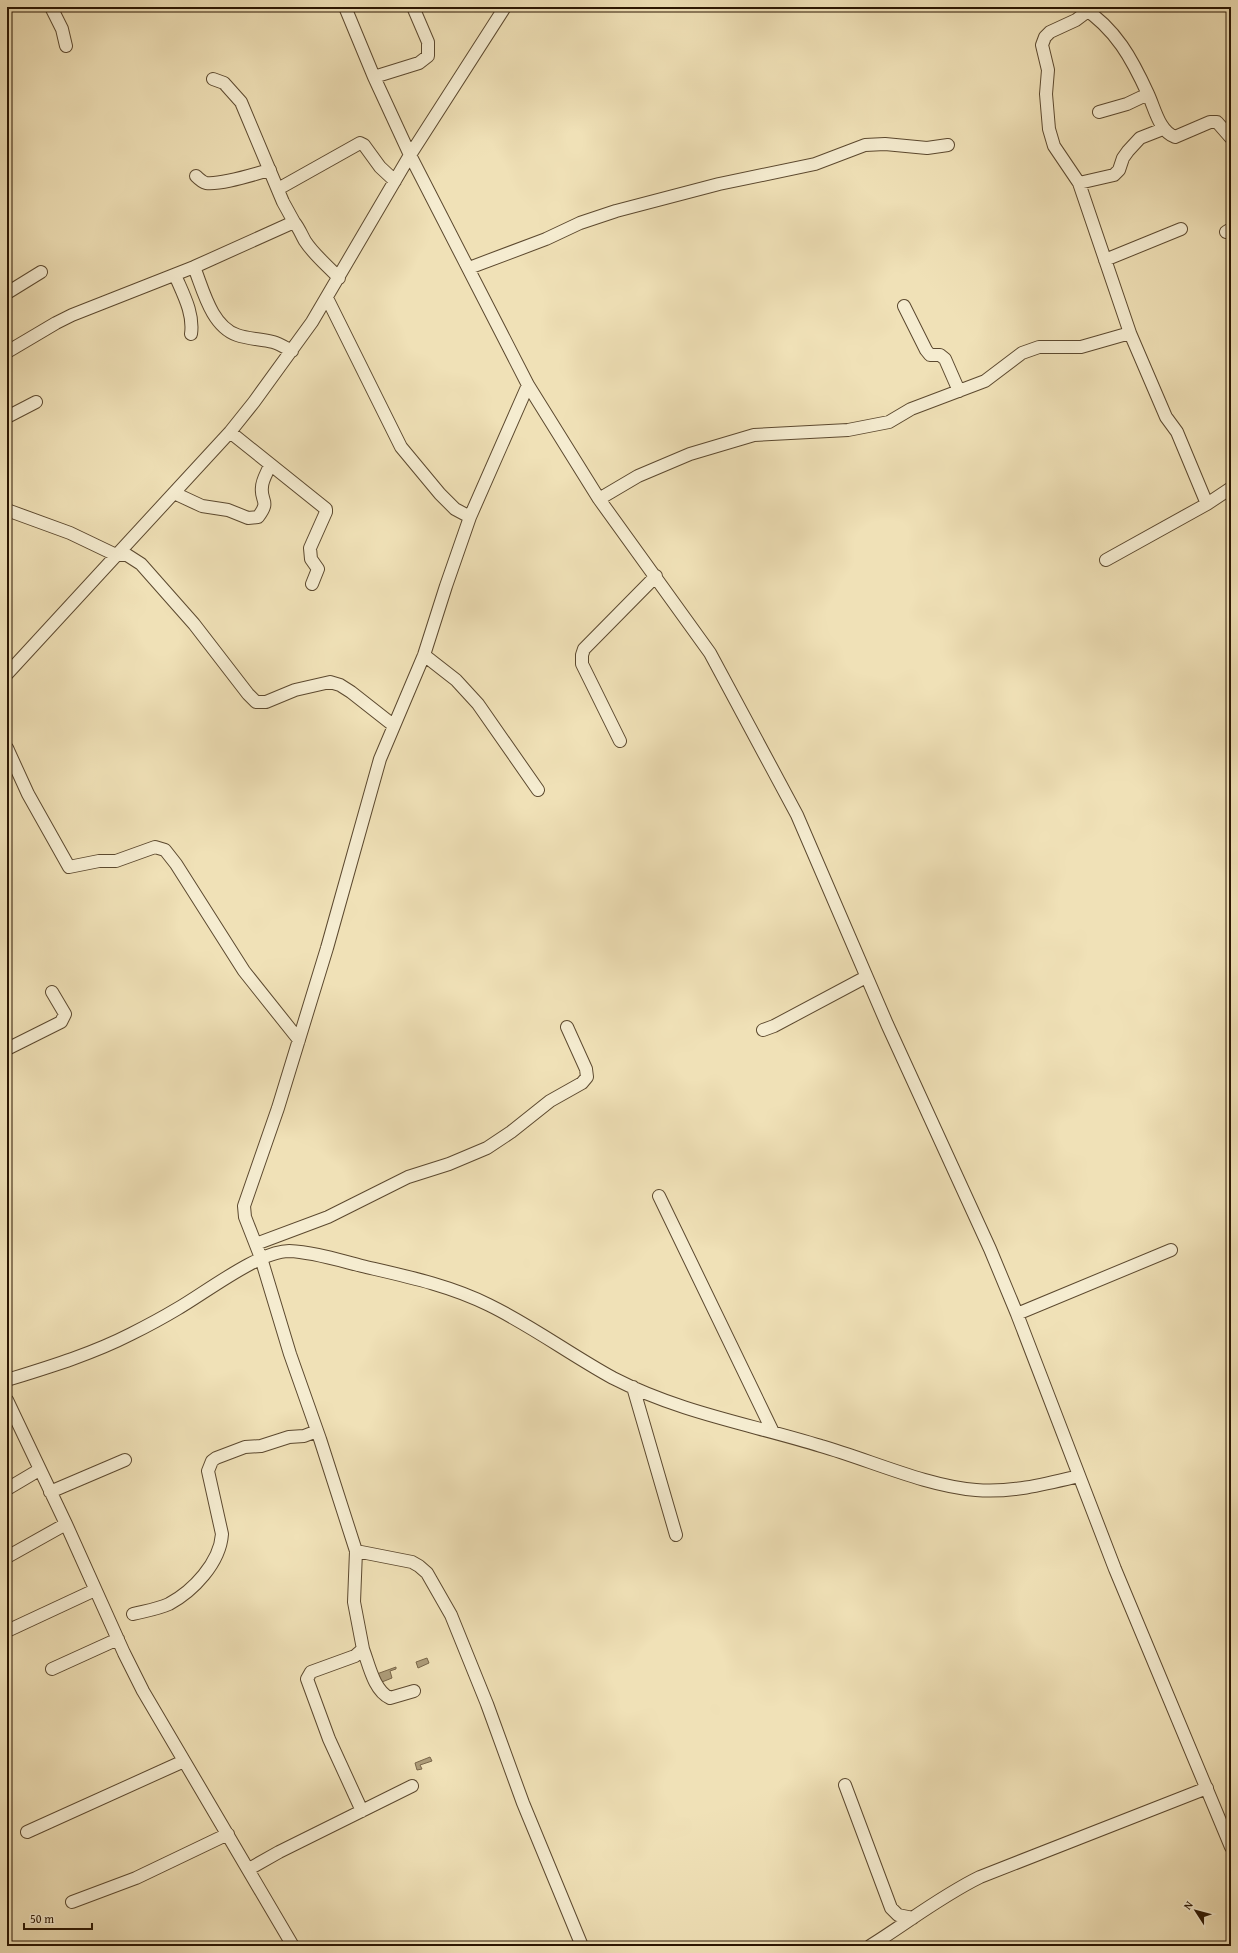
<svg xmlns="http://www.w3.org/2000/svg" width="1238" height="1953" viewBox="0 0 1238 1953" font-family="'Gentium Book Plus',serif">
<rect width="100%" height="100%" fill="#f0e1b7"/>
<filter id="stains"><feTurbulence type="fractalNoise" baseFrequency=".005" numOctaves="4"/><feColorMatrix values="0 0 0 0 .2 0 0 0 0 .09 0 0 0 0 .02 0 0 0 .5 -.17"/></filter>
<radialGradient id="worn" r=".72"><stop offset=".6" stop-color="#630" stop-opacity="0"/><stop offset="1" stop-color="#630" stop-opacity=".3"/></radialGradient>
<path fill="#ad9c79" stroke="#796649" d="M427 1658 429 1663 418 1668 416 1662Z
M396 1667V1669L390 1671 392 1678 377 1684 374 1675Z
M430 1757 432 1761 420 1765 422 1769 417 1770 415 1763Z"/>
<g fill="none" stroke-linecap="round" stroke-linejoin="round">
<defs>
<path id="minor" d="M51 7 62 29 66 46
M345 7 374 77 410 155 528 385 599 499 710 653 797 815 887 1024 990 1249 1017 1314 1115 1569 1231 1847
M1082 7C1116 29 1132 59 1148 94
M1088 11 1076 20 1050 32 1045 37 1042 45 1048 70 1046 94 1049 129 1054 146 1079 183 1130 333
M374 77 419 63 428 56V42L413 7
M213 79 224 83 241 102 283 202 294 222
M1099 112 1127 104 1148 94C1155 109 1159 131 1175 137L1210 122H1217L1231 138
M196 176C199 179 202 182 206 183 222 185 254 174 270 170
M1079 183 1114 175 1119 170 1123 158 1128 151 1140 138 1163 129
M278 189 360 143 364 145 380 167 395 181
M1226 232 1231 229
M1105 260 1181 229
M194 267C203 289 211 326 237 335 248 339 261 339 273 342 280 344 286 348 292 351
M469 268 546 239 580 223 616 211 719 184 815 164 865 145 885 144 927 148 948 145
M175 275C183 294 194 313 191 334
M7 293 41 272
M327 298 401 447 440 494 455 509 470 517
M904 306 926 350 930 355H940L945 359 959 391
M7 352 56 323 72 315 194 267 294 222C299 228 301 234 305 241 314 255 328 266 339 278
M7 417 36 402
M230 432 326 509V512L310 548 311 559 318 569 312 584
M174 493 202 506 228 510 248 518 258 517C271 500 260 502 262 487 262 480 268 471 270 465
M599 499 638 476 690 454 754 435 848 430 889 422 911 409 985 381 1022 353 1039 347H1081L1130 333 1166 417 1177 432 1207 504 1231 488
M7 510 70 533 116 555H127L141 564 194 624 248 694 256 702H266L295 690 330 682 340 685 351 692 393 725
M1106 560 1207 504
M424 655 456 680 478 704 538 790
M7 674 230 432 254 402 312 322 410 155 505 7
M620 741 582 664V655L584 649 656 576
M7 748 28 794 69 867 99 861H116L155 847 165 850 176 864 244 971 299 1040
M763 1030 774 1026 866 977
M7 1049 61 1022 65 1014 52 992
M659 1196 773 1432
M256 1244 328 1217 408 1177 449 1164 487 1148 511 1132 550 1101 582 1083 587 1077 586 1069 567 1027
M1017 1314 1171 1250
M7 1380C49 1367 92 1354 131 1334 147 1326 162 1318 177 1309 205 1293 259 1251 289 1251 313 1252 338 1260 362 1266 405 1276 449 1285 489 1305 532 1326 571 1355 613 1378 681 1413 750 1424 821 1446 870 1460 926 1486 976 1490 1011 1493 1046 1484 1079 1476
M633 1387 676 1535
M7 1400 66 1524 124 1653 143 1691 293 1946
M7 1489 39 1470
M50 1492 125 1460
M356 1551 412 1562 419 1566 427 1573 451 1615 487 1704 523 1803 582 1946
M7 1557 66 1524
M133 1614C145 1611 158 1609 169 1604 193 1591 220 1563 222 1534L208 1471 212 1461 216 1458 245 1447 261 1446 289 1437 304 1436 317 1431
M7 1631 95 1590
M363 1649C369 1665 374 1691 390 1698L414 1691
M52 1669 118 1639
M845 1785 891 1908 898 1915 913 1918
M362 1811 329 1739 307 1679 311 1672 355 1656 363 1649 354 1602 356 1551 320 1439 290 1354 261 1258 245 1217 244 1206 278 1108 327 948 380 759 424 655 446 586 470 517 528 385
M27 1832 184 1761
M249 1869 279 1852 412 1786
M72 1902 136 1878 228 1834
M870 1946C907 1923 941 1896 980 1877L1207 1788"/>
</defs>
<use href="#minor" stroke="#5c492f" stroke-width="14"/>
<use href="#minor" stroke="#f5ecd0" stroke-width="12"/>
</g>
<rect width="1238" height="1953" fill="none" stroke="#f0e1b7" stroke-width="24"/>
<rect x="8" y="8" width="1222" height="1937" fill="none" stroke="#2b1602" stroke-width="2"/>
<rect x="12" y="12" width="1214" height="1929" fill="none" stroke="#2b1602"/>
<g transform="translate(1196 1911) rotate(306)" stroke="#f5ecd0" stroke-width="3" paint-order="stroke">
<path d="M0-3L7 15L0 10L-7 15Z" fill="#2b1602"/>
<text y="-6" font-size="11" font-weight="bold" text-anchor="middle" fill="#2b1602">N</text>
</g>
<path d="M24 1923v6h68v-6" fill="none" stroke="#2b1602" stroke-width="2"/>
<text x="30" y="1923" font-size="12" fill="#2b1602" stroke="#f5ecd0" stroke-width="3" paint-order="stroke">50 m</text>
<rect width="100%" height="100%" filter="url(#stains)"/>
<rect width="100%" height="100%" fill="url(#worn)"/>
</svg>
